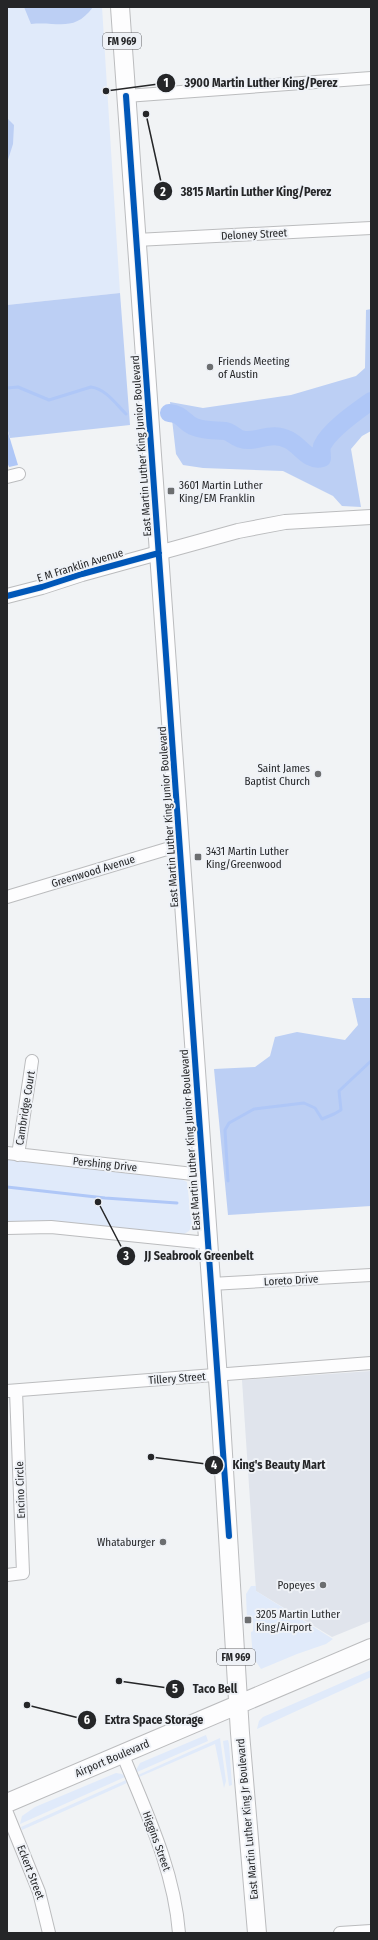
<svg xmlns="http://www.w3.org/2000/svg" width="378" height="1940" viewBox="0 0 378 1940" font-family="'Fira Sans Condensed',sans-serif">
<rect width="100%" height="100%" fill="#f1f3f5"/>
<path fill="#e0e4ec" d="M371 1371V1621L332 1637 256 1591 242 1380Z"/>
<path fill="#e0eafa" d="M7 7H102L120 293 7 305Z
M7 1159 179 1178 187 1182 192 1226 189 1231 184 1234 35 1221H7Z
M251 1586H256V1591L333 1639 326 1644 297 1654 261 1669 253 1657 251 1634V1632L253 1631V1620H247L246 1594Z
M371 1670V1677L257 1729 259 1721 263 1717Z
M206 1735 208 1741 137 1772 136 1770 140 1763Z
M220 1738 226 1781 224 1788 215 1744 139 1777 138 1775Z
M228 1740 229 1744 232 1785 229 1786 223 1741Z
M116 1773 122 1774 125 1777 20 1824 22 1816 35 1807Z
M126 1780 127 1783 22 1830 21 1827Z"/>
<path fill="#bccff4" d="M24 7H93C74 33 58 21 31 24Z
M7 118 14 125 13 144 7 163Z
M120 293 130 425 10 438 7 428V305Z
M371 309V431L362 436 351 449 361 507 342 506 333 496 283 471 203 468 183 465 176 454 170 402 203 408 291 395 356 376 365 368 366 310Z
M352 998H371V1206L228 1215 214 1069 255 1067 270 1056 275 1037 297 1032 345 1040 358 1025Z"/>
<path fill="#afc7f7" d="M7 429 18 465 9 467 7 462Z"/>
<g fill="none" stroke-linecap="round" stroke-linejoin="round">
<path stroke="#afc7f7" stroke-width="3" d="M7 388 18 387 49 400 91 387C106 389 116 404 126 414
M228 1181 225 1130 229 1123 254 1109 304 1103 315 1108 322 1119 334 1114 341 1110 339 1091 371 1061
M7 1187 105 1198 177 1203"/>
<path stroke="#afc7f7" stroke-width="18" d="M169 413C184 414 183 423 195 427 204 431 215 430 225 431 231 432 236 438 241 439 256 444 270 430 289 440 301 446 308 462 322 458 322 455 321 449 322 446 329 430 357 411 371 401"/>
<defs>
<path id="minor" d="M126 96 371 78
M136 240 371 228
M7 477 19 474
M7 897 180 845
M7 1153 202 1175
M18 1155 32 1061
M7 1228 51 1227 207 1243
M211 1284 371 1275
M7 1391 371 1363
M7 1575 23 1573 16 1391
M122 1753C146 1812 174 1869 179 1933
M7 1813 39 1892 49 1933
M340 1933 371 1931"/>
<path id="tertiary" d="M7 596 42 587 82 574 238 531 285 522 371 517"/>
<path id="primary" d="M120 7 221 1421 240 1733 257 1933
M7 1803 371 1648"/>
</defs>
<use href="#minor" stroke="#bbbcbe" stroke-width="14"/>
<use href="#tertiary" stroke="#bbbcbe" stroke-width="16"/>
<use href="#primary" stroke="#bbbcbe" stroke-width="20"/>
<use href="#minor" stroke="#fdfdfe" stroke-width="12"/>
<use href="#tertiary" stroke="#fdfdfe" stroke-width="14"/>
<use href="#primary" stroke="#fdfdfe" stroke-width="18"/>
<defs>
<path id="cycleway" d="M126 96 229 1536
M7 596 42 587 82 574 159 553"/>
</defs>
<use href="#cycleway" stroke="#eff2f7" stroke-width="8"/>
<use href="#cycleway" stroke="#0057b8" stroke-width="6"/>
</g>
<g fill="#6c6e70" stroke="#eff2f7" stroke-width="1.5">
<circle cx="210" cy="367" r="4"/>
<rect x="167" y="487" width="8" height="8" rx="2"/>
<circle cx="318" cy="774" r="4"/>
<rect x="194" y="853" width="8" height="8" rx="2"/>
<circle cx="163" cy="1542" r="4"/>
<circle cx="323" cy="1585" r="4"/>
<rect x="244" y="1616" width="8" height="8" rx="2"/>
</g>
<g text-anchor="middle" stroke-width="4" stroke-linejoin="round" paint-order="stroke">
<g fill="#eff2f7" stroke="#626366" stroke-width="1">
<rect x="103" y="33" width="38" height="16" rx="3"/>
<rect x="217" y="1649" width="38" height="16" rx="3"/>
</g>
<g font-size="10" font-weight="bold" fill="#252628">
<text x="122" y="45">FM 969</text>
<text x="236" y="1661">FM 969</text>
</g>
<g font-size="11" fill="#252628" stroke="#eff2f7">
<text transform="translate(254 234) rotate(-3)" y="4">Deloney Street</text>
<text transform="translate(141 446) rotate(-94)" y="4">East Martin Luther King Junior Boulevard</text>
<text transform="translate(80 565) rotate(-17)" y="4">E M Franklin Avenue</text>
<text transform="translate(168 817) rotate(-94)" y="4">East Martin Luther King Junior Boulevard</text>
<text transform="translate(93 871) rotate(-17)" y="4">Greenwood Avenue</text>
<text transform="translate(25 1108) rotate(-81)" y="4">Cambridge Court</text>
<text transform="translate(190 1140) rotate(-94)" y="4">East Martin Luther King Junior Boulevard</text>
<text transform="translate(105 1164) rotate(6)" y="4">Pershing Drive</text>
<text transform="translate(291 1280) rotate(-3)" y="4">Loreto Drive</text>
<text transform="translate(177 1378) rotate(-4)" y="4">Tillery Street</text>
<text transform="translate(20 1490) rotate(-92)" y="4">Encino Circle</text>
<text transform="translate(112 1758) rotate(-23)" y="4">Airport Boulevard</text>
<text transform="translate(247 1819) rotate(-95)" y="4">East Martin Luther King Jr Boulevard</text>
<text transform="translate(157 1841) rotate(70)" y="4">Higgins Street</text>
<text transform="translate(31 1872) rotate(69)" y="4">Eckert Street</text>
</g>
<g font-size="11" fill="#252628" stroke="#eff2f7" text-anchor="start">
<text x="218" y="365">Friends Meeting<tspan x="218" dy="13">of Austin</tspan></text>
<text x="179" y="489">3601 Martin Luther<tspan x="179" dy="13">King/EM Franklin</tspan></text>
<text x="310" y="772" text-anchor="end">Saint James<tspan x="310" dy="13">Baptist Church</tspan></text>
<text x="206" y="855">3431 Martin Luther<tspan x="206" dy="13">King/Greenwood</tspan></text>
<text x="155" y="1546" text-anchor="end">Whataburger</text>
<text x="315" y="1589" text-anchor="end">Popeyes</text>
<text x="256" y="1618">3205 Martin Luther<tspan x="256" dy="13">King/Airport</tspan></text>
</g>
</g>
<path fill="none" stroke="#252628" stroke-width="1.5" d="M106 91L166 83M146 114L163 191M98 1202L126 1256M151 1457L214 1465M119 1681L175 1689M27 1705L87 1720"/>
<g fill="#252628" stroke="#eff2f7" stroke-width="1.5">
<circle cx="106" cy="91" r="4"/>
<circle cx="146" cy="114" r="4"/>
<circle cx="98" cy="1202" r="4"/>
<circle cx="151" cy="1457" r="4"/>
<circle cx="119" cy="1681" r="4"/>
<circle cx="27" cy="1705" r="4"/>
<circle cx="166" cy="83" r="10"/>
<circle cx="163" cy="191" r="10"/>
<circle cx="126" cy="1256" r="10"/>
<circle cx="214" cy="1465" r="10"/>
<circle cx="175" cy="1689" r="10"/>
<circle cx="87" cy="1720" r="10"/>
</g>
<g font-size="12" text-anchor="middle" font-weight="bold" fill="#fff">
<text x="166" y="87">1</text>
<text x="163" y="196">2</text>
<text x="126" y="1260">3</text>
<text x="214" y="1469">4</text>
<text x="175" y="1693">5</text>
<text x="87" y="1724">6</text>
</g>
<g font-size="12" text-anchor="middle" font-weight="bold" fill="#252628" stroke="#eff2f7" stroke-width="4" stroke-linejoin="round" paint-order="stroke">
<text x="261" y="87">3900 Martin Luther King/Perez</text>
<text x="256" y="196">3815 Martin Luther King/Perez</text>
<text x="199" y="1260">JJ Seabrook Greenbelt</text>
<text x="279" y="1469">King's Beauty Mart</text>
<text x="215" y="1693">Taco Bell</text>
<text x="154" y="1724">Extra Space Storage</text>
</g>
<rect width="378" height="1940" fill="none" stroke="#252628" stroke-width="16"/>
</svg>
